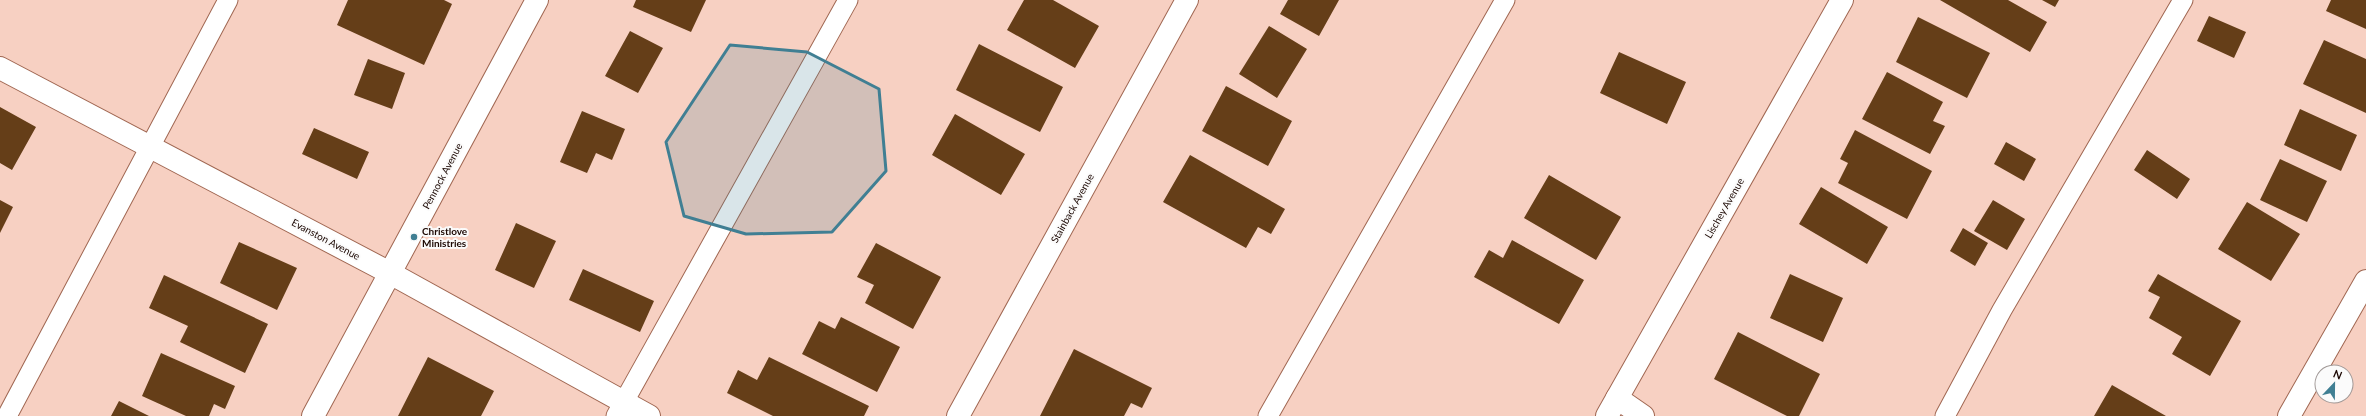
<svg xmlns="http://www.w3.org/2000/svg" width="2366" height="416" viewBox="0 0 2366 416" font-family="Lato,sans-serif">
<rect width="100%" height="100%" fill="#f7d0c2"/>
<path fill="#653e18" d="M348 0H444L452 4 424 65 337 25Z
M636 0H706L691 32 633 7Z
M1024 0H1053L1099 26 1075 68 1007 30Z
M1288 0H1339L1319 36 1280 14Z
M1940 0H2008L2047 22 2030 52Z
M2042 0H2059L2055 7Z
M2331 0H2366V29L2326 11Z
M2209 16 2246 32 2234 58 2197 41Z
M1918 17 1990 53 1967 98 1896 62Z
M1269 26 1307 49 1277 98 1239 74Z
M630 31 663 48 638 93 605 76Z
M2324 40 2366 59V113L2303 84Z
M979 44 1063 87 1040 132 956 90Z
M1619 52 1686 82 1667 124 1600 93Z
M368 59 405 73 392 109 354 95Z
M1887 72 1943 102 1933 121 1945 126 1930 154 1862 119Z
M1226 86 1292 121 1268 166 1202 131Z
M0 107 36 127 12 170 0 163Z
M2300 109 2357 135 2341 171 2284 145Z
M582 111 625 129 612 160 596 153 587 173 560 162Z
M955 114 1025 154 1001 195 932 155Z
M314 128 369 152 357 179 302 154Z
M1855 130 1932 171 1907 219 1838 183 1848 163 1840 159Z
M2006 142 2036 159 2024 181 1994 164Z
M2147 150 2190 179 2177 199 2134 170Z
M1190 155 1285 209 1271 234 1258 227 1246 248 1163 202Z
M2280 159 2327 181 2307 222 2260 200Z
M1549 175 1621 217 1596 260 1524 218Z
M1821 187 1888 227 1867 264 1799 224Z
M0 200 13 207 0 233Z
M1993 200 2025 219 2007 250 1974 231Z
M2247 202 2300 234 2271 281 2218 249Z
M516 223 556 241 534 288 495 270Z
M1963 228 1988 243 1975 266 1950 251Z
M1512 240 1584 280 1559 324 1474 277 1489 250 1503 258Z
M239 242 297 268 277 310 220 283Z
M876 243 941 277 913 329 865 303 874 285 857 277Z
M583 269 654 301 640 332 569 300Z
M1790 274 1843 298 1823 342 1770 318Z
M2158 274 2241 321 2210 376 2172 354 2182 337 2149 318 2160 297 2148 291Z
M164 275 268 324 245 373 180 342 188 326 149 308Z
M841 317 900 347 877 392 802 354 819 321 835 329Z
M1738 332 1820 374 1799 416H1787L1714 379Z
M1074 349 1152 388 1142 408 1131 403 1124 416H1040Z
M161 353 235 386 225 409 214 404 209 416H186L142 396Z
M428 357 494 391 481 416H398Z
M769 357 869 406 864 416H773L727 393 738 370 757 380Z
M2112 385 2166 416H2094Z
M119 401 149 416H111Z"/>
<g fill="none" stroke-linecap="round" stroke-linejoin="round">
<defs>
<path id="service" d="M7 416 228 0
M616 416 848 0
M1268 416 1505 0
M1945 416 2002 310 2183 0"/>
<path id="minor" d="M0 68 390 273 649 416
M1617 398 1643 416
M313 416 537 0
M958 416 1187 0
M2289 416 2366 281"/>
<path id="tertiary" d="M1607 416 1842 0"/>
</defs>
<use href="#service" stroke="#a06752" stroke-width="21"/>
<use href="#minor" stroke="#a06752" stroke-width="24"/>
<use href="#tertiary" stroke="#a06752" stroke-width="24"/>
<use href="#service" stroke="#fff" stroke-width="19"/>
<use href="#minor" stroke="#fff" stroke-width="22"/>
<use href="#tertiary" stroke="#fff" stroke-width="22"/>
</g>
<path fill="#407f93" fill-opacity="0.2" stroke="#407f93" stroke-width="3" stroke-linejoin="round" d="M730 45 807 52 879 89 886 171 832 232 746 234 684 216 666 142Z"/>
<circle fill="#407f93" stroke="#fbfbfb" stroke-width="1.5" cx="414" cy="237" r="4"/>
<g text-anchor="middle" stroke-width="4" stroke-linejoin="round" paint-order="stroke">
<g font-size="10" fill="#1b0702" stroke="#fbfbfb">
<text transform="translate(442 176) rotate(-62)" y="4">Pennock Avenue</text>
<text transform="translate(1072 208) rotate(-61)" y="4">Stainback Avenue</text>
<text transform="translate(1724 208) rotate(-60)" y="4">Lischey Avenue</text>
<text transform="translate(326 239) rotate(28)" y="4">Evanston Avenue</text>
</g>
<g font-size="10" font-weight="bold" fill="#1b0702" stroke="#fbfbfb" text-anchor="start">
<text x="422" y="235">Christlove<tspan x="422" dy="12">Ministries</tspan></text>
</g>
</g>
<g transform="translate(2334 384) rotate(22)"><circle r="19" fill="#fbfbfb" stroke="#a19997"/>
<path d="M0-3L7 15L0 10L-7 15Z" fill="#407f93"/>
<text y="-6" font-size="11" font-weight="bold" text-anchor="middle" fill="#1b0702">N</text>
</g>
</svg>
